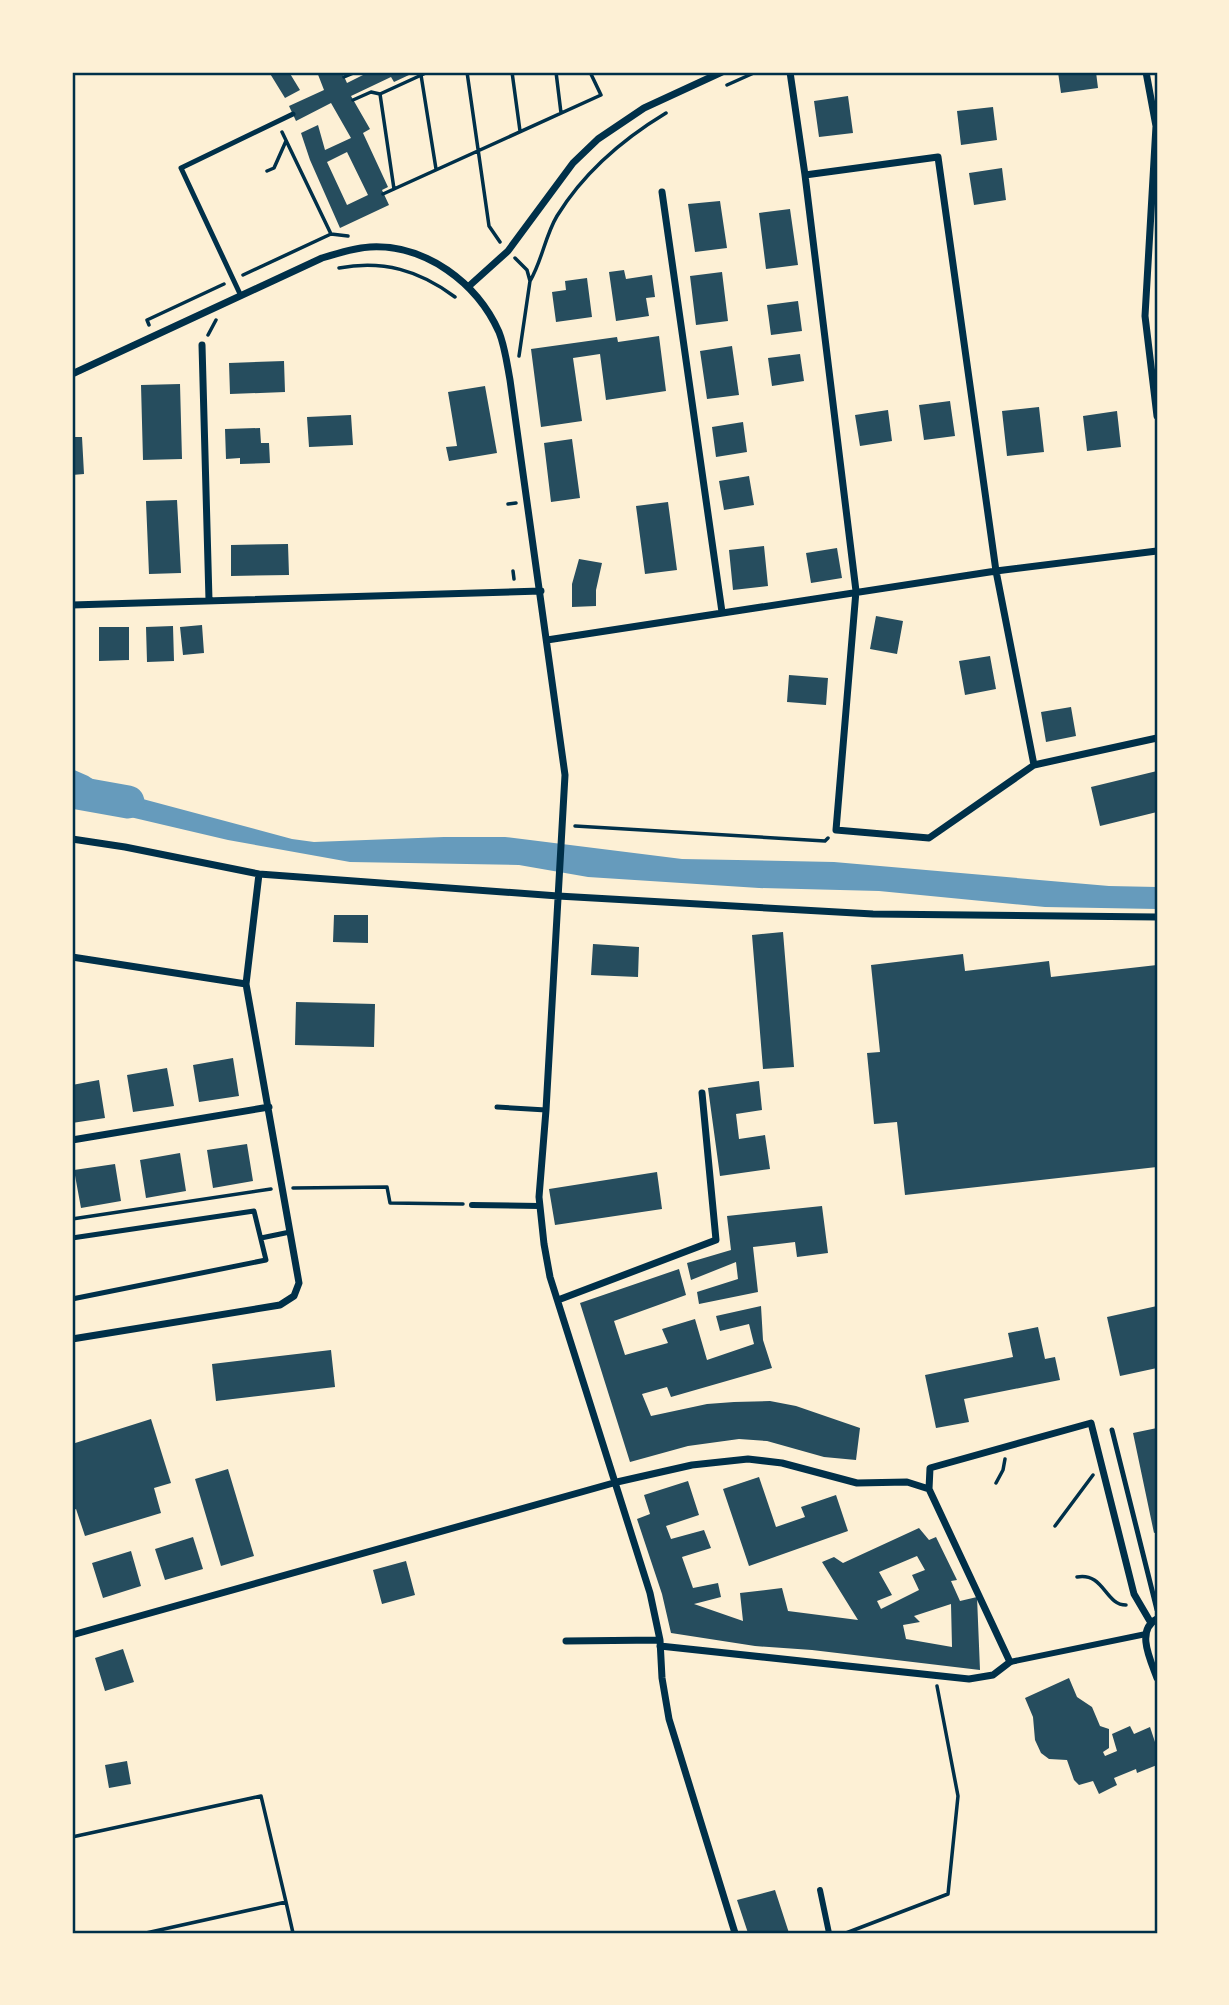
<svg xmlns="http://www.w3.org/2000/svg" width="1229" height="2005" viewBox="0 0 1229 2005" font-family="'Titillium Web',sans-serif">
<rect width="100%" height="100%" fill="#fdf0d5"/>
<path fill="#669bbc" d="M72 769 88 776 109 790 292 839 314 842 444 837H505L682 859 834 862 1109 886 1157 887V909L1045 907 879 891 759 888 588 877 519 865 350 862 228 840 113 813 87 795 72 792Z"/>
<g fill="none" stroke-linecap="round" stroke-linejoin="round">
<path stroke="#669bbc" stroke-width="33" d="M72 792 128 802"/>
</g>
<path fill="#264d5e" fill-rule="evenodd" d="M269 72H289L300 90 285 98Z
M317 72H342L347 83 369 72H408L409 75 394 82 391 77 351 96 370 129 363 133 388 187 382 190 389 205 340 228 310 160 301 133 318 125 325 150 351 138 331 103 296 121 289 106 324 90ZM347 152 368 195 347 205 327 162Z
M1058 72H1096L1098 88 1061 93Z
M848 96 853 133 819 137 814 101Z
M993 107 997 140 961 145 957 111Z
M1002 168 1006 200 974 205 969 173Z
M720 201 727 248 695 252 688 204Z
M790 209 798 265 766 269 759 213Z
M624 270 626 279 652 275 655 297 646 298 649 316 616 321 609 272Z
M722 272 728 321 696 325 690 276Z
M587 278 592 317 556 322 552 292 566 290 565 281Z
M798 301 802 331 771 335 767 305Z
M659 336 666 391 606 400 600 354 573 358 582 421 541 427 531 349 617 337 618 342Z
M732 346 739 395 707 399 700 351Z
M800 354 804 381 772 386 768 358Z
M284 361 285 392 230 394 229 363Z
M180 384 182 459 143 460 141 385Z
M485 386 497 453 449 461 446 447 457 446 448 392Z
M950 401 955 436 924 440 919 405Z
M1039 407 1044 452 1007 456 1002 411Z
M888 410 892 441 860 446 855 415Z
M1117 411 1121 447 1087 451 1083 416Z
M351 415 353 445 309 447 307 417Z
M743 422 747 452 716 457 712 427Z
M260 428 261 443H269L270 463 240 464V458L226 459 225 429Z
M72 437H82L84 474 72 475Z
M572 439 580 498 551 502 544 443Z
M749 476 754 505 724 510 719 481Z
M177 500 181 573 149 574 146 501Z
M668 502 677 570 645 574 636 506Z
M288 544 289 575 231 576V545Z
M764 546 768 586 733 590 729 550Z
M837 548 842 578 811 583 806 553Z
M579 559 602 563 596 590V606L572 607V584Z
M876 616 903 621 897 654 870 649Z
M202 625 204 653 183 655 180 627Z
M173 626 174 661 147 662 146 627Z
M99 627H129V660L99 661Z
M990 656 996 689 965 695 959 661Z
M789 675 828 678 826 705 787 702Z
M1071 707 1076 736 1046 742 1041 712Z
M1157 771V812L1100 826 1091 787Z
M334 915H368V943L333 942Z
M783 932 794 1067 763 1069 752 935Z
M593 944 639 947 638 977 591 975Z
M963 954 965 971 1049 961 1051 977 1157 965V1167L905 1195 897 1122 874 1124 867 1053 880 1052 871 965Z
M296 1002 375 1004 374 1047 295 1045Z
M233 1058 239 1096 199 1102 193 1065Z
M167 1068 174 1106 133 1112 127 1075Z
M99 1080 105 1118 72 1123V1085Z
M759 1081 762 1110 736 1114 739 1139 765 1135 770 1169 720 1176 708 1088Z
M247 1144 253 1181 213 1188 207 1150Z
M180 1153 186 1191 146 1198 140 1160Z
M115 1164 121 1201 81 1208 74 1170Z
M657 1172 662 1209 555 1225 549 1189Z
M822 1206 828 1253 797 1257 795 1242 753 1247 758 1292 699 1304 697 1292 738 1279 736 1262 691 1280 687 1263 731 1250 727 1216Z
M679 1269 686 1295 614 1321 625 1355 668 1343 662 1329 695 1319 707 1360 754 1344 749 1324 720 1331 716 1316 761 1306 763 1340 772 1368 671 1397 667 1387 642 1394 651 1416 707 1404 734 1402 770 1401 796 1406 860 1428 856 1460 824 1457 767 1441 739 1439 688 1446 630 1462 580 1303Z
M1157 1306V1368L1120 1376 1107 1317Z
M1038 1327 1045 1359 1055 1357 1060 1380 964 1399 969 1422 936 1428 925 1375 1013 1357 1008 1333Z
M331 1350 335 1387 216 1401 212 1364Z
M151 1419 171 1483 154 1488 161 1513 85 1536 76 1509 72 1511V1444Z
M1157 1428V1532L1154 1533 1133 1433Z
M228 1469 254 1556 221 1566 195 1479Z
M759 1477 776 1527 805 1517 801 1507 836 1495 848 1531 749 1566 723 1489Z
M688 1481 699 1515 666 1526 671 1539 704 1530 711 1548 682 1557 693 1588 718 1583 721 1597 694 1604 743 1621 740 1593 782 1588 788 1611 858 1620 822 1562 834 1557 843 1563 919 1528 929 1540 936 1537 957 1580 951 1581 960 1601 977 1597 980 1670 812 1650 755 1646 671 1633 662 1594 637 1519 650 1514 644 1495ZM917 1556 925 1570 912 1575 919 1590 881 1609 877 1601 892 1595 879 1572ZM951 1604 952 1647 906 1639 903 1625 920 1622 914 1616Z
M193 1537 203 1569 165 1580 155 1549Z
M131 1551 141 1586 103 1598 92 1563Z
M406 1561 415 1595 382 1604 373 1570Z
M123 1649 134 1682 105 1691 95 1658Z
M1069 1678 1077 1697 1092 1707 1100 1726 1109 1729V1748L1103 1752 1105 1756 1117 1751 1112 1734 1130 1726 1134 1734 1150 1727 1157 1748V1765L1137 1773 1136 1769 1114 1778 1117 1785 1099 1794 1093 1781 1079 1785 1074 1780 1067 1760 1049 1759 1041 1753 1035 1740 1033 1717 1025 1698Z
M127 1761 131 1784 109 1788 105 1765Z
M775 1890 789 1933H748L737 1900Z"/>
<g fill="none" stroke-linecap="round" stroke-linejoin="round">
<path stroke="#003049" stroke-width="3.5" d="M467 72 489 226 500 242
M512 72 520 131
M556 72 561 113
M421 75 436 169
M344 77 356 72
M727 85 756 72
M380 94 394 189
M353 100 371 92 380 94 428 72
M282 132 331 234
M267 171 274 168 286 141
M383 194 601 95 590 72
M515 258 527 270 530 281 519 356
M339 268C383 260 419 270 455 297
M243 275 331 234 348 236
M530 281C542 261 545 236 557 216 584 172 623 139 666 113
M149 325 147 320 224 284
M208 335 216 320
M508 504 516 503
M513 571 514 579
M575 826 825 841 828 838
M293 1188 387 1187 390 1203 463 1204
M72 1219 271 1189
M996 1483 1003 1470 1005 1459
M1055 1526 1093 1475
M1077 1577C1104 1572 1105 1605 1126 1605
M72 1837 261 1796 286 1902
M146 1933 286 1902 293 1933
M846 1933 948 1894 958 1796 937 1686"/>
<path stroke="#003049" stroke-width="5" d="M241 296 181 168 293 114
M497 1107 546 1110
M72 1238 254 1211 266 1260 72 1299
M261 1238 290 1232
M1112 1430 1157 1610"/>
<path stroke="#003049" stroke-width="6" d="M472 1205 539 1206
M1010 1662 1146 1634
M820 1890 829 1933"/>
<path stroke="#003049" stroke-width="7" d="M790 72 805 175 856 591 836 830 929 838 1034 765 1157 738
M1146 72 1156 126 1145 316 1157 416
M805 175 938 157 996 571 1034 765
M662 192 722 612
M468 287 508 251 573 163 598 139 644 108 722 72
M202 345 209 600
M72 374 322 258C338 253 354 248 370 247 426 244 477 283 499 332 505 347 507 364 510 380L565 775 546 1110 539 1197 544 1244 550 1277 650 1593 660 1640 662 1678 669 1719 735 1933
M72 605 541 591
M547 640 996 571 1157 551
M72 839 125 847 259 874 558 896 873 914 1157 917
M72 957 246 984
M72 1140 269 1107
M558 1300 716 1240 702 1093
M72 1339 280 1305 294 1296 299 1283 246 984 259 874
M929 1489 930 1468 1091 1423 1134 1594 1151 1623
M1157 1619C1135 1630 1151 1661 1157 1678
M72 1635 617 1482 692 1465 748 1459 782 1463 857 1483 907 1482 929 1489 1010 1662 993 1675 969 1679 660 1646
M566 1641 660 1640"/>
</g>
<rect width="1229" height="2005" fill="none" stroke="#fdf0d5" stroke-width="147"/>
<rect x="74" y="74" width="1082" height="1858" fill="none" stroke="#003049" stroke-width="2.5"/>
</svg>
